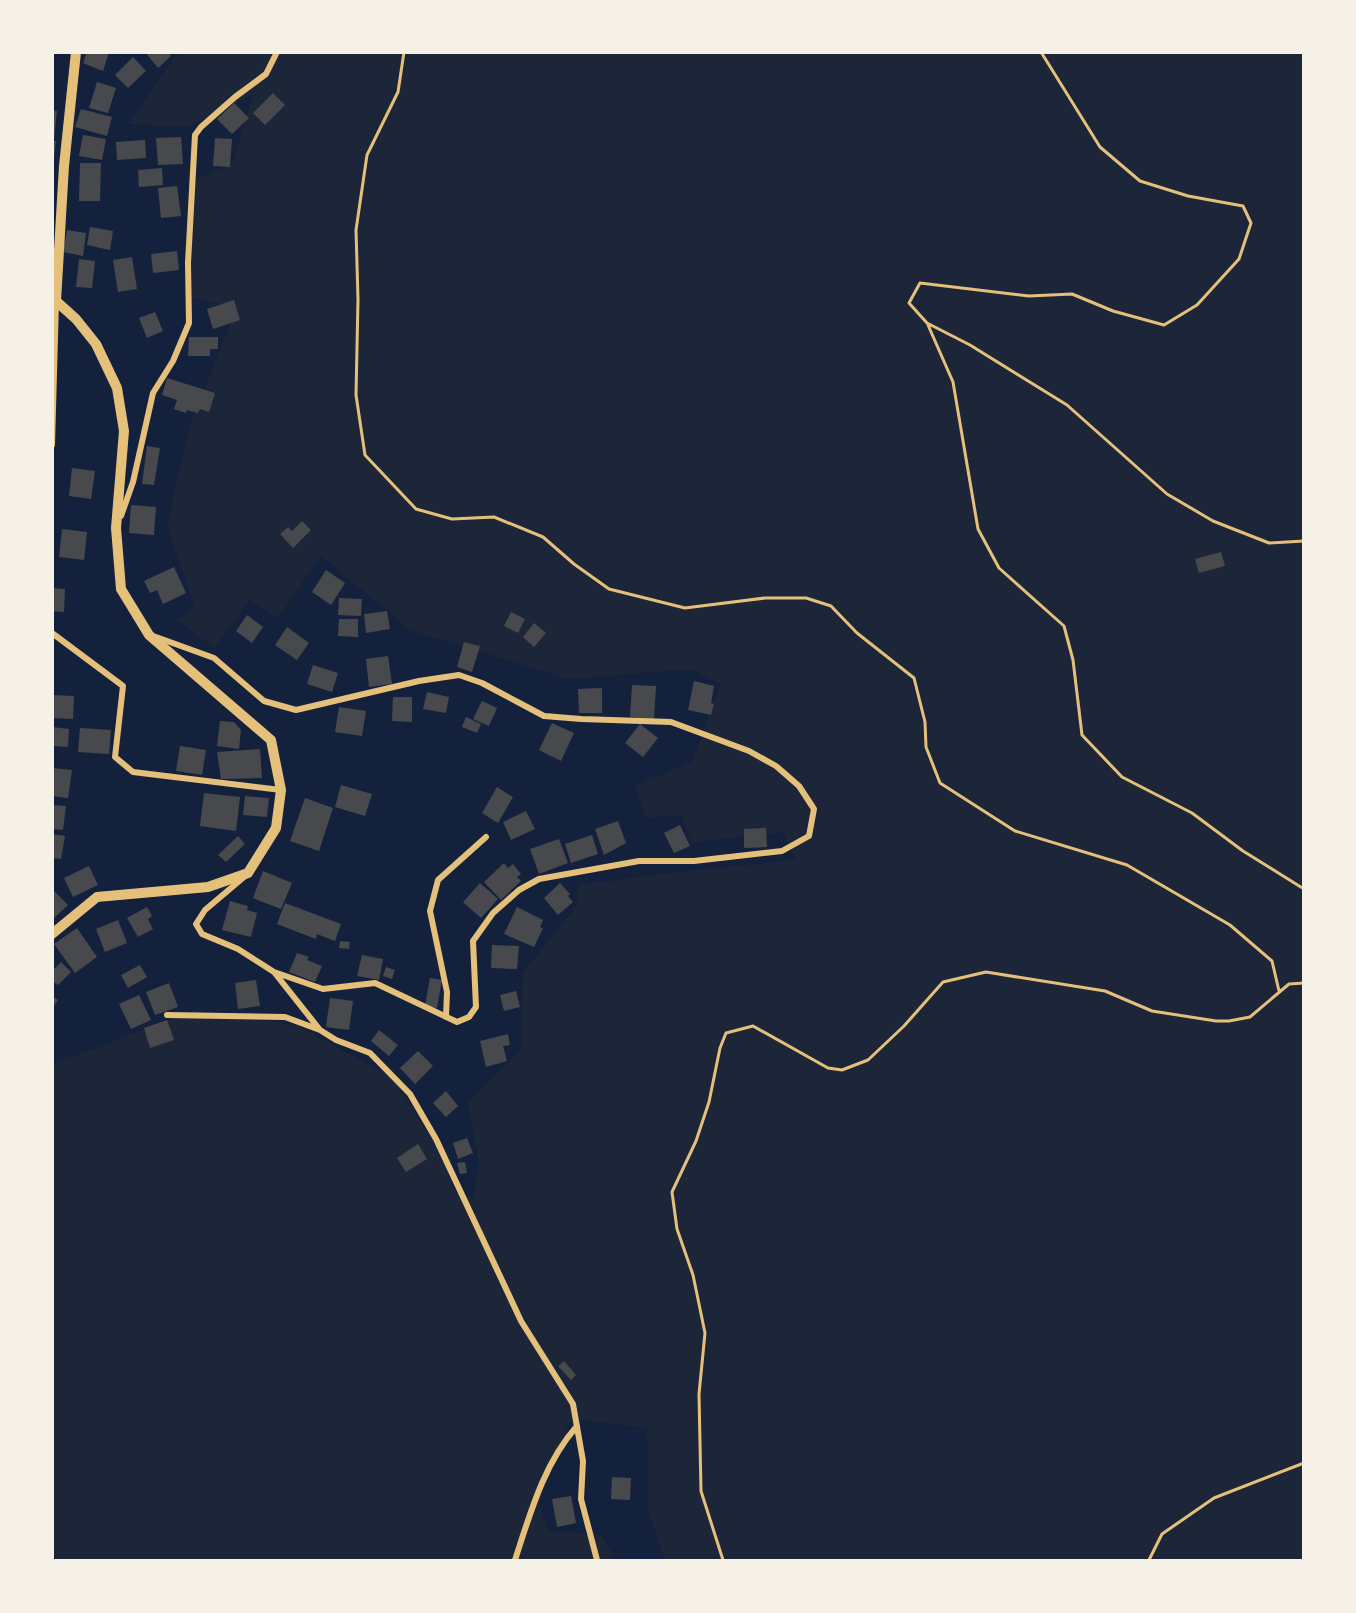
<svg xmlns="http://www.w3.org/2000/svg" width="1356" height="1613" viewBox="0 0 1356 1613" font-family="'PT Sans',sans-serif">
<rect width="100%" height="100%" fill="#14213d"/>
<path fill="#1d2539" d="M177 53H1303V1560H665L648 1509 647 1428 572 1419 537 1491 547 1530 602 1536 616 1560H53V1064L196 1010 298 1026 391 1077 438 1147 455 1191 473 1198 479 1164 468 1103 521 1050 523 973 578 905V885L704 869 797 860 783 832 691 843 681 815 645 818 635 786 693 761 721 684 691 669 568 679 410 630 321 555 278 618 249 600 215 648 176 620 195 606 167 526 191 421 237 308 185 296 194 180 233 163 253 94 189 127 128 124Z"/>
<path fill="#48494c" d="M87 52H109L103 71 83 63Z
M145 52H168L171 56 158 68Z
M133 57 146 71 128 88 115 75Z
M97 82 116 88 108 113 89 108Z
M273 93 285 105 265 125 253 113Z
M234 103 249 118 232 134 217 119Z
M81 109 112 117 107 136 75 127Z
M52 110 57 111 54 140H52Z
M83 135 106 139 102 160 79 156Z
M181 137 183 164 158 165 156 138Z
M215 138 232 139 230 167 213 166Z
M145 140 146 158 117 160 116 142Z
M52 141H56L54 159H52Z
M80 163H101L100 201H79Z
M162 168 163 185 139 187 138 170Z
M177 186 181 216 161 218 158 188Z
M90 227 113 231 110 250 87 245Z
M67 230 86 233 83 256 63 252Z
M177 251 179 270 153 273 151 254Z
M132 257 137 289 118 292 113 260Z
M79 259 95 261 92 288 76 287Z
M234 300 240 320 213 329 207 309Z
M155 312 163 331 147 338 139 318Z
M189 337H218V349H210V356H188Z
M167 378 215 393 209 412 200 409 198 413 187 410 186 413 174 409 177 400 162 395Z
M147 446 160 448 154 485 142 484Z
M72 468 95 471 91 499 69 496Z
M131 505 156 507 154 535 129 533Z
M302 521 311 530 293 548 280 534 288 527 292 531Z
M62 529 87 532 84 560 59 557Z
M1221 552 1225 566 1199 573 1195 559Z
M174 567 186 593 163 604 157 590 150 593 144 581Z
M326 570 345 583 331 605 312 592Z
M52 588 65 589 64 612 52 611Z
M339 598 362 599 361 616 338 615Z
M387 611 390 629 366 633 364 614Z
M511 612 525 619 518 633 504 626Z
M247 615 263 627 252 643 236 631Z
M339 619H358V637L338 636Z
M534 623 546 633 534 647 523 637Z
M287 627 309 643 297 660 275 645Z
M464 642 480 646 472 672 457 667Z
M388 656 392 684 369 687 366 659Z
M313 665 338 673 332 692 307 684Z
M694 681 714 686 711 703 714 704 711 715 688 710Z
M632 685 656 686 654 719 630 717Z
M602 688V713H579L578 689Z
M427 692 449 697 446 713 423 709Z
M52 695 74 696 73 719 52 718Z
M393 697H412V722L392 721Z
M482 701 497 708 489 726 473 719Z
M339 707 366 711 362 736 335 732Z
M466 717 481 724 477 733 462 727Z
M220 721 234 722 241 730 239 749 217 746Z
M552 723 574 733 561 761 539 750Z
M640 724 658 738 643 757 625 743Z
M52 727 69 729 68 747 52 746Z
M80 728 111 730 109 754 78 752Z
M180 746 206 750 202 775 176 771Z
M260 749 262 778 221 779 217 752Z
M52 768 72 770 68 798 52 796Z
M341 785 372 794 365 816 335 807Z
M497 787 513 797 498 823 482 813Z
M204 793 240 797 236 831 200 826Z
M245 796 269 798 267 817 243 815Z
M305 798 333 808 319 851 290 841Z
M52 805 66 806 63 830 52 829Z
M526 811 535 829 511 840 503 822Z
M618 821 626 843 604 855 595 829Z
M680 825 690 846 674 853 664 833Z
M766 828 767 847 744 848V829Z
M52 834 65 836 61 859 52 858Z
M592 835 598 854 571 863 565 844Z
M238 836 245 844 226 862 218 855Z
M559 839 568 863 539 874 530 849Z
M504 863 508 868 513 864 521 874 517 877 521 881 501 900 484 882Z
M89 866 98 885 73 897 64 878Z
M263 871 292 883 281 909 253 898Z
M480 883 498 899 481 918 463 902Z
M560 883 570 894 568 896 573 902 558 915 544 898Z
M52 889 68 905 52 920Z
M230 901 248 906 247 910 257 913 251 937 222 930Z
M285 903 341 924 335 941 317 934 316 939 277 924Z
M147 907 152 916 148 919 153 929 138 937 127 918Z
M517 907 543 920 540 927 543 928 534 947 504 934Z
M118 920 127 943 105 952 96 929Z
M77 928 97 957 75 973 54 944Z
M340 941 350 942 349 949 339 948Z
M492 945 519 946 517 969 491 968Z
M297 953 309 957 307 960 322 966 315 982 289 972Z
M362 955 383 959 379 980 357 976Z
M61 962 71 972 58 985 52 981V971Z
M140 965 147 977 128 988 121 975Z
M386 967 395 970 392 979 383 976Z
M430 978 442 980 437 1008 425 1006Z
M256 980 260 1006 238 1009 235 983Z
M169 983 178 1007 155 1015 146 992Z
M516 991 520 1007 504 1011 500 995Z
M139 995 151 1020 131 1029 119 1004Z
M52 996 58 1000 52 1009Z
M330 998 353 1001 349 1030 326 1027Z
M167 1020 174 1040 150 1048 144 1028Z
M379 1030 398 1045 389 1056 371 1041Z
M508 1034 510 1045 503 1046 507 1061 486 1067 480 1041Z
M418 1051 433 1066 415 1084 400 1068Z
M446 1091 458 1106 446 1117 433 1103Z
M467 1138 473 1153 458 1159 453 1143Z
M418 1144 427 1159 406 1172 397 1158Z
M465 1162 467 1173 460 1174 457 1163Z
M564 1361 576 1375 571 1380 558 1366Z
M612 1477 631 1478 630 1500 611 1499Z
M571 1496 576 1523 557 1527 552 1499Z"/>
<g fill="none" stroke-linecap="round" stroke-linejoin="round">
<path stroke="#e5c07b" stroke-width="3" d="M404 52 398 92 367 155 356 230 358 299 356 395 365 455 416 509 452 519 494 517 543 537 574 564 609 589 685 608 765 598H806L831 606 857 633 914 678 925 722 926 747 940 783 1015 831 1127 865 1230 925 1272 961 1279 991
M1041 52 1100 147 1140 181 1188 196 1243 206 1251 223 1239 259 1197 305 1164 325 1113 311 1072 294 1029 296 920 283 909 303 927 323 970 345 1067 405 1167 494 1213 521 1269 543 1304 541
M928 325 953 382 978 529 999 568 1064 626 1073 660 1082 735 1122 777 1192 813 1243 851 1304 889
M723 1560 701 1491 699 1394 705 1333 693 1275 677 1229 672 1192 696 1141 709 1102 720 1048 726 1033 753 1026 828 1068 842 1070 868 1060 904 1026 943 982 986 972 1105 991 1152 1011 1216 1021H1229L1250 1017 1289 984 1304 983
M1149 1560 1162 1534 1214 1498 1304 1463"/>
<path stroke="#e5c07b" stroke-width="6" d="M52 445 56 302
M121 516 133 482 153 393 173 361 189 323 188 263 195 135 201 127 235 97 266 74 277 52
M52 633 123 686 115 757 133 772 281 790
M156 637 214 658 264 701 296 710 419 681 459 675 482 683 544 716 581 719 671 722 749 751 776 766 799 786 814 809 809 836 782 851 694 861H639L539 879 519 890 493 913 473 941 476 1007 469 1017 457 1022 375 983 323 989 274 972
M244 877 205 910 196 924 202 934 238 949 274 972 320 1030 336 1040 370 1053 410 1094 436 1139 521 1321 573 1404 583 1461 581 1499 597 1560
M167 1015 285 1017 320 1030
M446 1017 447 992 430 911 438 880 486 837
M515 1560C530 1514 544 1463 577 1426"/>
<path stroke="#e5c07b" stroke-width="10" d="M52 934 97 897 208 887 248 873 276 828 281 790 271 740 149 635 121 589 116 528 124 431 117 388 96 344 76 319 56 301 64 166 76 52"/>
</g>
<rect width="1356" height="1613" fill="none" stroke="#f6f1e7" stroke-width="108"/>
</svg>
